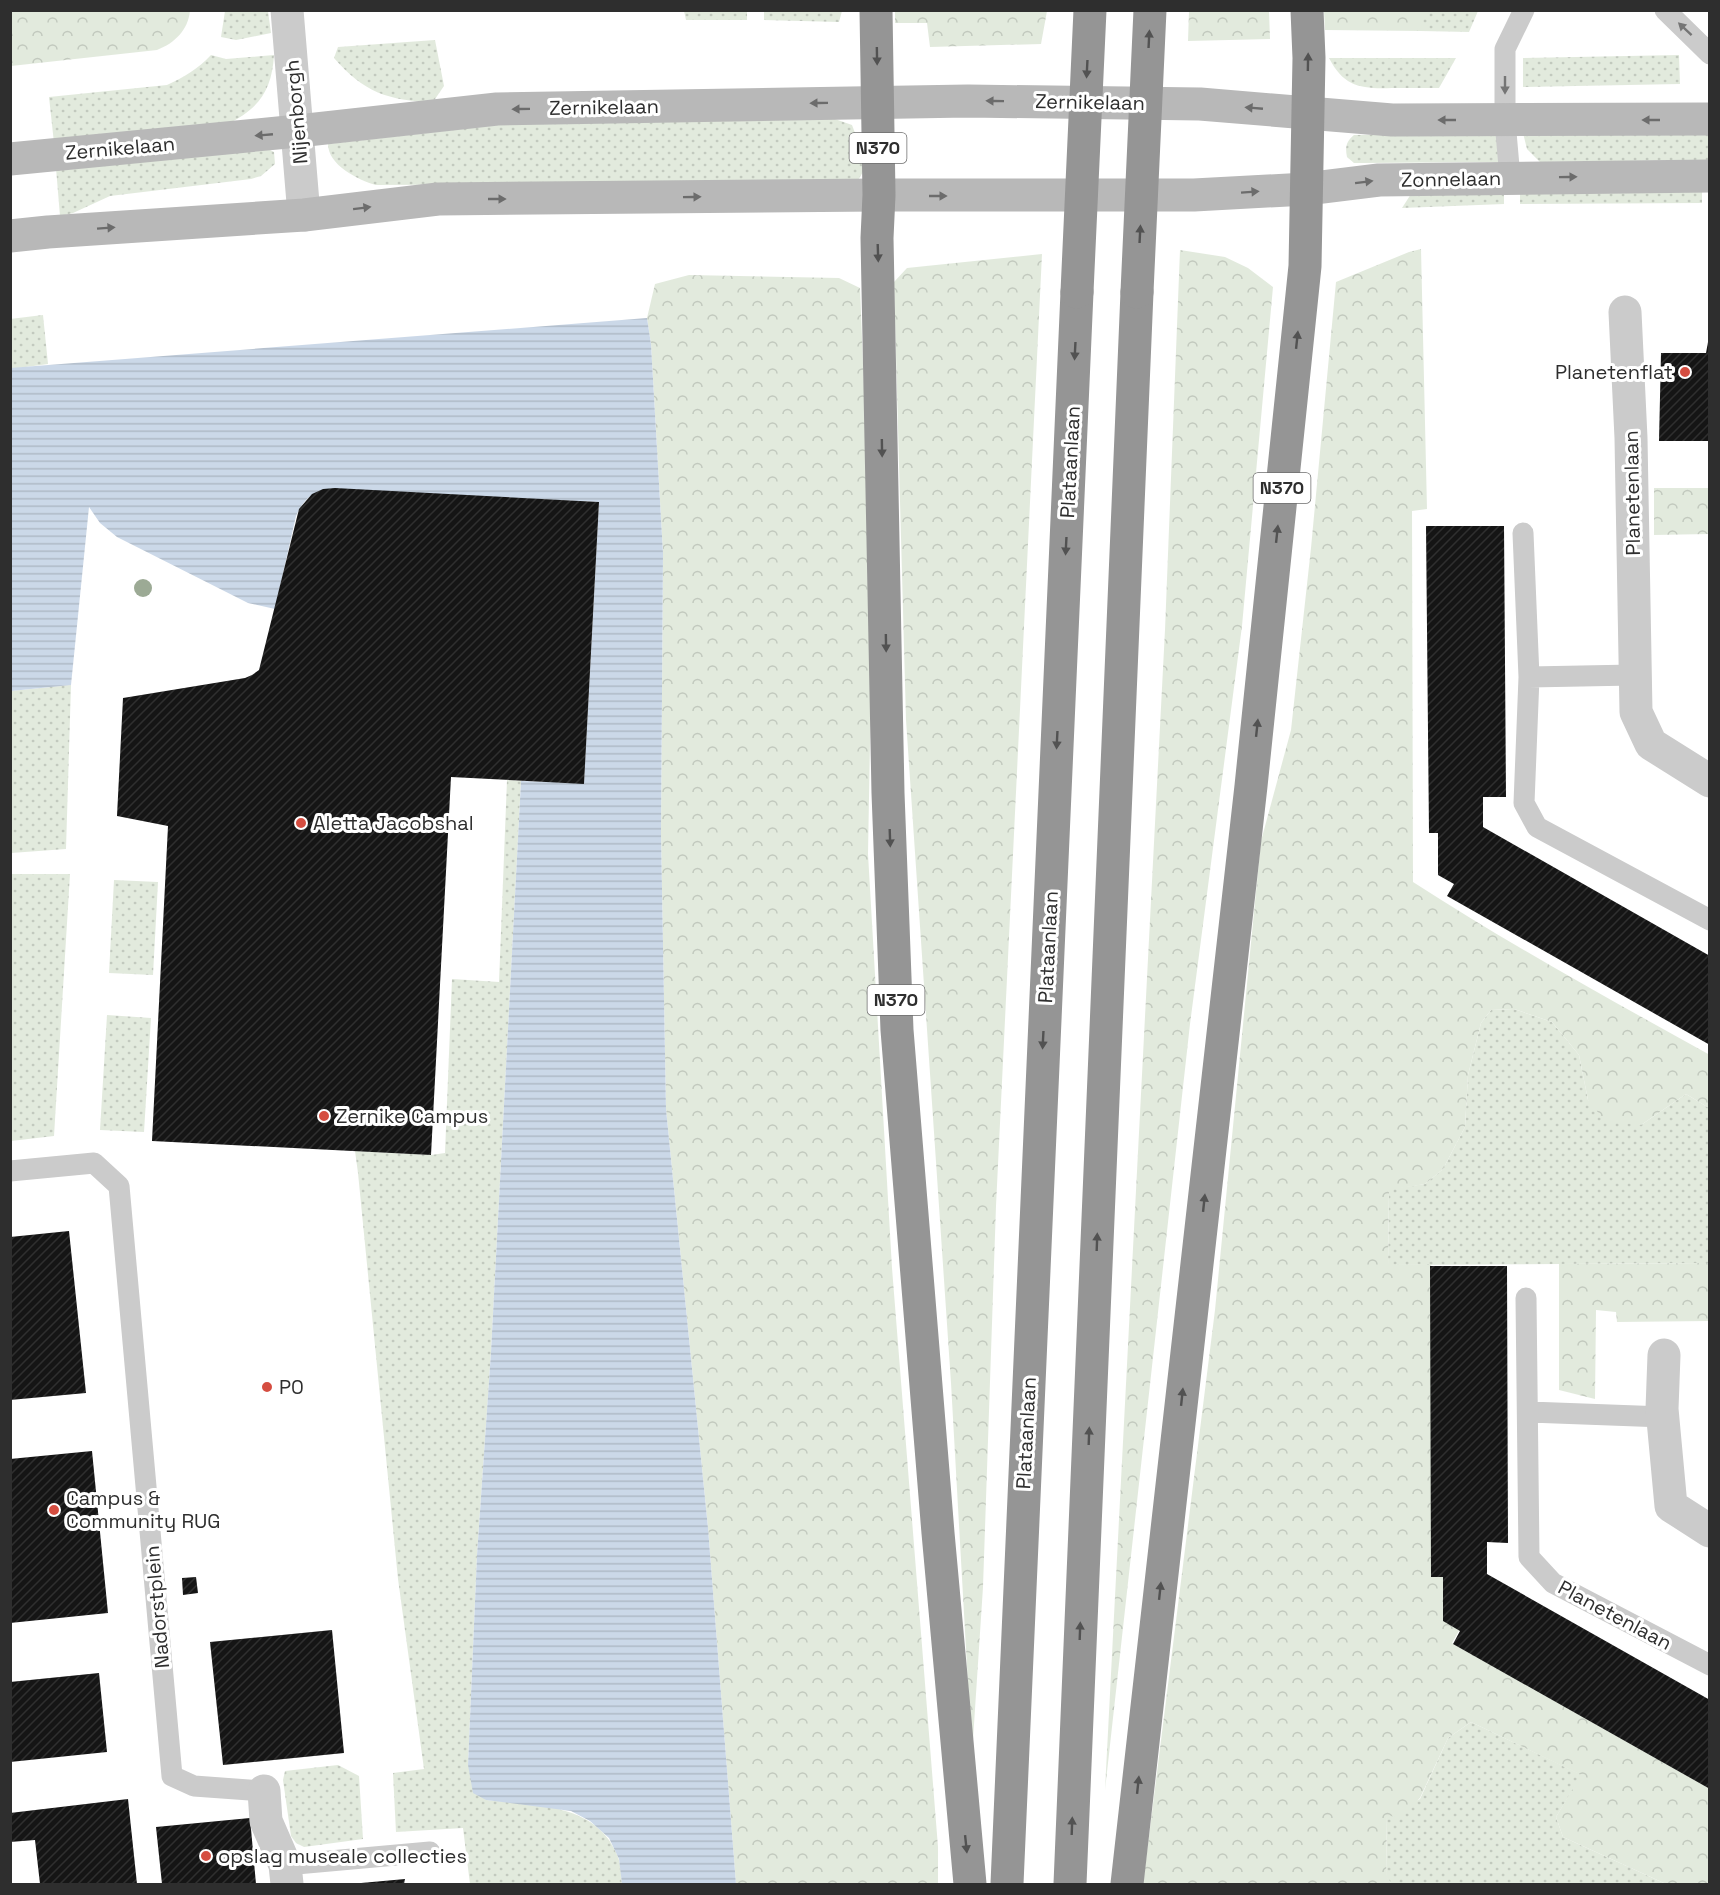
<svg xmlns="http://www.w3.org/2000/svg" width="1720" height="1895" viewBox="0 0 1720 1895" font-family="'Space Grotesk',sans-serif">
<defs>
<pattern id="grass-dots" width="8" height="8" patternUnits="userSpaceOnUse" patternTransform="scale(1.5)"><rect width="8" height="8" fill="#e2eadd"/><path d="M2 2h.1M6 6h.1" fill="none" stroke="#c2c9be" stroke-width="1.8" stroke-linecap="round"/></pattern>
<pattern id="forest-crowns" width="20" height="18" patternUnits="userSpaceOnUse" patternTransform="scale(1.5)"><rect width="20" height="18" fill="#e2eadd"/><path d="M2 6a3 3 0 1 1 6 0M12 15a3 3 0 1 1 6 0" fill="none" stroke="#c2c9be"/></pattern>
<pattern id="water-rules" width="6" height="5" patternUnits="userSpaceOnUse" patternTransform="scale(1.5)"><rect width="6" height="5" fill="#cbd8e8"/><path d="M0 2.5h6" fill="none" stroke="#afbac7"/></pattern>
<pattern id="building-hatch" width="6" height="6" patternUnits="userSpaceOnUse" patternTransform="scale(1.5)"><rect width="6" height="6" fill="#151515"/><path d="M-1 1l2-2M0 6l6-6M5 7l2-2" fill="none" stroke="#2f2f2f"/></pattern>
</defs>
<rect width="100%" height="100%" fill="#fff"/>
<path fill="url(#grass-dots)" d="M225 11H268L271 33 236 40 221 37Z
M684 11H747V20H686Z
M764 11V10L842 11 839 22 764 20Z
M1421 11V10L1478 11 1469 32 1421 31Z
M435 40 444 86 433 102C389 101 363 92 334 58L338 47Z
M211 55 226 59 274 55C272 91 258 110 225 125L54 143 49 97 167 85C184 77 198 69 211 55Z
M1679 55 1680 84 1523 87V58Z
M1329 58H1456L1439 88C1424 88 1408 88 1392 88 1361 89 1344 87 1329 58Z
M832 118 852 125 867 165 857 182 376 185C358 180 328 165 328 144L532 121Z
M1709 131V160L1540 162 1527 149 1523 133Z
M1499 133 1501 162 1363 163H1354L1347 157C1345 147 1346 142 1354 135Z
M268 149 274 152 275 164 261 176 251 179 110 196 73 213 60 216 56 168Z
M1702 191V203L1520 204V192Z
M1504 192V204L1402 208 1411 194Z
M43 315 48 364 11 369 10 319Z
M71 685 66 849 11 853V691Z
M507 780 521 781 491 1352 477 1555 468 1765 486 1800C535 1805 598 1803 618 1857 621 1865 621 1876 622 1884H470L463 1828 396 1832 393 1773 424 1769 398 1579 358 1173 355 1151 431 1155 445 1153 452 979 499 982Z
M10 874H70L54 1136 11 1141Z
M114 880 158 882 153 975 109 973Z
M1514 1009 1552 1022 1579 1055 1588 1100 1641 1125 1686 1094 1709 1108V1263L1388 1265 1389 1189 1425 1184 1443 1169 1465 1127 1468 1075 1481 1023 1491 1010Z
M107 1015 151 1018 144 1132 100 1130Z
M1471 1722 1582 1775 1556 1817 1563 1837 1666 1884H1392L1386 1877 1387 1814 1420 1799 1448 1738Z
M338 1765 359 1776 363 1839 304 1847 296 1843 291 1836 283 1780 285 1771Z"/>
<path fill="url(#forest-crowns)" d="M10 11 11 10 190 11C188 30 175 43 157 50L11 66Z
M895 11V10L1047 11 1041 44 930 47 927 23H895Z
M1189 11H1269L1270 39 1188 41Z
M1324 11H1421V31L1325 30Z
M1421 249 1427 509 1412 511 1413 882C1509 944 1609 999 1710 1055L1709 1108 1686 1094 1641 1125 1605 1121 1588 1100 1579 1055 1552 1022 1514 1009 1491 1010 1481 1023 1468 1075 1465 1127 1443 1169 1425 1184 1389 1190 1388 1265 1431 1264V1575H1443L1460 1629 1452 1643 1709 1788V1884H1666L1563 1837 1556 1817 1581 1775 1471 1722 1448 1738 1420 1798 1399 1818 1387 1815 1386 1876 1392 1884H1143L1215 1310 1261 841 1291 730 1311 548 1336 282 1409 252Z
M1180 250 1225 257 1248 268 1273 287 1242 626 1190 1024 1105 1790 1165 630Z
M1042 254 996 1206 983 1587 972 1755 951 1383 906 720 894 282 907 268Z
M689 275 839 278 860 288 867 464 871 687 868 854 892 1268 938 1847V1884H736L708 1528 666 1109 661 833 663 553 651 344 647 318 655 284Z
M1654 488H1709V534L1654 535Z
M1709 1263V1321L1617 1322 1616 1312 1596 1310 1595 1399 1559 1390V1264Z"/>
<path fill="url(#water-rules)" d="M647 318 651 344 663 553 661 833 666 1109 708 1528 736 1884H622L619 1859 609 1838 590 1821 571 1811 486 1800 473 1793 468 1765 477 1555 491 1352 521 781 584 783 599 502 327 489C311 492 303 501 296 516L275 609 248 603 117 537 100 523 89 507 71 685 11 691 10 368Z"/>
<path fill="url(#building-hatch)" d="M1708 342 1710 441H1659L1661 353H1706Z
M335 488 599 502 584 784 451 777 431 1155 152 1141 168 826 117 816 123 698 245 678 252 675 259 670 299 509 312 494 323 489Z
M1426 526H1504L1506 797H1483V827L1710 956V1045L1447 896 1454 884 1438 875V833H1429Z
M69 1231 86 1393 10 1400V1237Z
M1430 1266H1507L1508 1543 1487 1542V1574L1710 1700V1789L1453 1644 1460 1631 1443 1621V1577H1431Z
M92 1451 108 1613 10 1623V1459Z
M196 1577 198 1593 183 1595 182 1578Z
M332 1630 344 1753 223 1765 210 1642Z
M99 1673 107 1752 10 1762V1682Z
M128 1799 137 1884H40L35 1840 10 1842V1813Z
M250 1818 256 1884H162L156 1827Z
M405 1879 404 1884H361V1883Z"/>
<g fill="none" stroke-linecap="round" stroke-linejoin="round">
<path stroke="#cbcbcb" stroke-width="21" d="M1665 10 1710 54
M1510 178 1505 121V49L1524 10
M1523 533 1529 677 1524 803 1537 827 1710 920
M1529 677 1634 675
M10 1171 94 1163 119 1186 172 1776 194 1786 264 1791
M1526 1298 1529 1557 1553 1583 1710 1665
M1529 1412 1664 1417
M285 1865 430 1852"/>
<path stroke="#cbcbcb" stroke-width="33" d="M287 10 304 215
M1625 312 1631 438 1636 712 1651 744 1710 781
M1664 1355 1662 1409 1671 1506 1710 1531
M264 1791 266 1821 285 1865 287 1884"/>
<path stroke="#b8b8b8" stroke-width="33" d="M10 159 298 131 497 109 968 101 1200 104 1392 120 1710 119
M10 236 48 232 304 215 438 199 879 195H1194L1306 189 1379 180 1710 176"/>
<path stroke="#959595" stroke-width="33" d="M876 10 879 195 877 238 888 793 897 1030 938 1533 970 1884
M1007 1884 1077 292
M1070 1884 1137 292
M1127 1884 1251 786 1305 266 1309 58 1307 10"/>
<path stroke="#959595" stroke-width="33" d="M1077 292 1090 10
M1137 292 1150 10"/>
</g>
<circle fill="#9caa95" cx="143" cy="588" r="9"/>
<defs><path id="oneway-solid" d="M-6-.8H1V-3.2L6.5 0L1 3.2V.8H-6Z" transform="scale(1.5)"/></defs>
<g fill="#757575">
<use href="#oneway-solid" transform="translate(1685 29) rotate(-137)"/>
<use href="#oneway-solid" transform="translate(1505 85) rotate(90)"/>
</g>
<g fill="#525252">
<use href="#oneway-solid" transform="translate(1149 39) rotate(-87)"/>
<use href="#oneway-solid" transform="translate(877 56) rotate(89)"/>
<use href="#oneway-solid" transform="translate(1308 62) rotate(-89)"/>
<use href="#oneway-solid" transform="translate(1087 69) rotate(93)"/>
<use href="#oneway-solid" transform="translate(1140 234) rotate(-87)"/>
<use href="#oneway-solid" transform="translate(878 253) rotate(88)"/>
<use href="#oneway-solid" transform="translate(1297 340) rotate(-84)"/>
<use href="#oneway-solid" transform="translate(1075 351) rotate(93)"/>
<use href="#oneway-solid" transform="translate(882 448) rotate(89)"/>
<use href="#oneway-solid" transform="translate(1277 534) rotate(-84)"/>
<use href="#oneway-solid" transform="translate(1066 546) rotate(93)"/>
<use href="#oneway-solid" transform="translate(886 643) rotate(89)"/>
<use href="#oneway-solid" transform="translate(1257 728) rotate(-84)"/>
<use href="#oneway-solid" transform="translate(1057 740) rotate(93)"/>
<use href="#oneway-solid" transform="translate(890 838) rotate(88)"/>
<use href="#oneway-solid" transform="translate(1043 1040) rotate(93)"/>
<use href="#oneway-solid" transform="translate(1204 1203) rotate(-84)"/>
<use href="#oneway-solid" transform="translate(1097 1242) rotate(-88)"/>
<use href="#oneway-solid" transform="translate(1182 1397) rotate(-84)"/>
<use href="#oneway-solid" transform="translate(1089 1436) rotate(-88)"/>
<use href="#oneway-solid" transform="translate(1160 1591) rotate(-84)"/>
<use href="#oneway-solid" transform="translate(1080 1631) rotate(-88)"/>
<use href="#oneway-solid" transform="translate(1138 1785) rotate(-84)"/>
<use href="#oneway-solid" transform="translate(1072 1826) rotate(-88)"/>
<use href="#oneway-solid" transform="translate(966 1844) rotate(84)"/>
</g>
<g fill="#6c6c6c">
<use href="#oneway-solid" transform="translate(995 101) rotate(-179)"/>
<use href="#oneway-solid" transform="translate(819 103) rotate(179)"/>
<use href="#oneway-solid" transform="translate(1254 108) rotate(-175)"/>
<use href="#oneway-solid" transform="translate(521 109) rotate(179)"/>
<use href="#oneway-solid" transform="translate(1447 120) rotate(-180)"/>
<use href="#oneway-solid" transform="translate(1651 120) rotate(180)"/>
<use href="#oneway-solid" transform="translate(264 135) rotate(175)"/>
<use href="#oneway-solid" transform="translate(1568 177) rotate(-1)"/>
<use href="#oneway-solid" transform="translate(1364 182) rotate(-7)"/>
<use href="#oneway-solid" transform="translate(1250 192) rotate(-4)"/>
<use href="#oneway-solid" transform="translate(938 196)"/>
<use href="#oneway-solid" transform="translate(692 197) rotate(-1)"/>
<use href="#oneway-solid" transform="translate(497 199)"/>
<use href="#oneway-solid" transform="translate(362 208) rotate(-7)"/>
<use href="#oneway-solid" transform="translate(106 228) rotate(-4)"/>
</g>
<g fill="#d54d40" stroke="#fff" stroke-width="2">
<circle cx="1685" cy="372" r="6"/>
<circle cx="301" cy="823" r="6"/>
<circle cx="324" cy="1116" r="6"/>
<circle cx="267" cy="1387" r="6"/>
<circle cx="54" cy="1510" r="6"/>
<circle cx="206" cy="1856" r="6"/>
</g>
<g text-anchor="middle" stroke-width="6" stroke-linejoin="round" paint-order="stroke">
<g fill="#fff" stroke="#6d6d6d" stroke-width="1.5">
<rect x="849.5" y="133" width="57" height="30" rx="4.5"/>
<rect x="1253.5" y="473" width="57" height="30" rx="4.5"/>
<rect x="867.5" y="985" width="57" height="30" rx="4.5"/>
</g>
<g font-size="18" font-weight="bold" fill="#2e2e2e">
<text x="878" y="154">N370</text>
<text x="1282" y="494">N370</text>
<text x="896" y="1006">N370</text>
</g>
<g font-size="20" fill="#2e2e2e" stroke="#fff">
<text transform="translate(1090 102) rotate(1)" y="7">Zernikelaan</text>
<text transform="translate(604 107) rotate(-1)" y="7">Zernikelaan</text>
<text transform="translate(296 112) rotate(-95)" y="7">Nijenborgh</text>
<text transform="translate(120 148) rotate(-5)" y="7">Zernikelaan</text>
<text transform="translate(1451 179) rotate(-1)" y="7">Zonnelaan</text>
<text transform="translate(1070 462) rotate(-87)" y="7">Plataanlaan</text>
<text transform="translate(1632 493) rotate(-91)" y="7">Planetenlaan</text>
<text transform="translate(1048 947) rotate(-87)" y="7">Plataanlaan</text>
<text transform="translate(1026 1433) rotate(-87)" y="7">Plataanlaan</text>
<text transform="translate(157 1607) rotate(-95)" y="7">Nadorstplein</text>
<text transform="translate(1615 1615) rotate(28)" y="7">Planetenlaan</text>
</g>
<g font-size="20" fill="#2e2e2e" stroke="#fff" text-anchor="start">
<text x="1673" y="379" text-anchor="end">Planetenflat</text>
<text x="313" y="830">Aletta Jacobshal</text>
<text x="336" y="1123">Zernike Campus</text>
<text x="279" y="1394">P0</text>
<text x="66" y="1505">Campus &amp;<tspan x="66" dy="23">Community RUG</tspan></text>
<text x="218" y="1863">opslag museale collecties</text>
</g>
</g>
<rect width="1720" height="1895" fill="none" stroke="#2e2e2e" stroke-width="24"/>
</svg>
